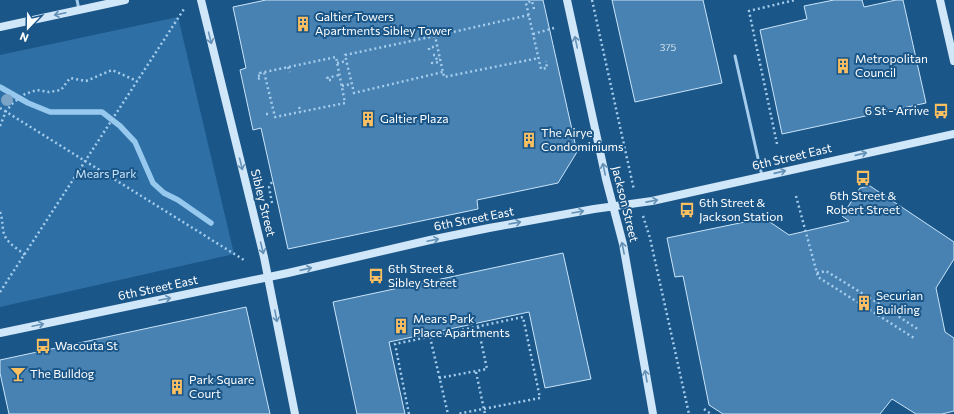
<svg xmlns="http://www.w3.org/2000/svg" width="954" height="414" viewBox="0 0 954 414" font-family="Commissioner,sans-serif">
<rect width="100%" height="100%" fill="#1b5688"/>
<path fill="#2e70a6" d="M178 17 234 254 0 307V55Z"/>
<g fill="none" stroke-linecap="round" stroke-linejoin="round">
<path stroke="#97c8ee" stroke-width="5.5" d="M0 87 28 103 50 112H102L120 126 135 142 153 183 164 193 178 200 211 223"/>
</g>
<path fill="#4882b2" stroke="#c9e4f9" d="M266 0H543L577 152 558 183 477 200 478 209 288 249 261 128 253 130 240 70 246 68 233 7Z
M612 0H703L722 83 635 102Z
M834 0H862L864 7 896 0H903L926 103 782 134 760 30 807 19 804 6Z
M870 186 954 242V259L936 288 945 332 954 338V411L942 414H916L892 399 880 414H723L709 405 683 276 675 277 667 238 764 218 789 235 849 221 842 216 860 188Z
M563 253 591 379 545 388 529 312 389 342 405 414H357L333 302Z
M246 307 270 414H9L0 373V360Z"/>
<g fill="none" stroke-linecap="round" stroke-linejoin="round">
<path stroke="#a4ccec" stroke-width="2.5" stroke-dasharray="2 3" stroke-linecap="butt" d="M592 0 634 190
M534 9 532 1 526 3 541 69 547 68 546 61
M529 15 435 36 444 77 539 58
M533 34 554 28
M435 36 345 55 354 93 443 72
M429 50V48L437 46
M433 55H435L437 60 440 59
M432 62V63L440 62
M337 63 346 61
M288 67 290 72
M258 76 261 75 260 73 336 57 345 103 275 117 264 72
M258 79 260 78
M331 80H328L327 78 339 75
M342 86 351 84
M299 107 301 112
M0 108 244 260
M266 114H268
M0 126 6 111 13 103 25 94 37 90 49 92 61 90 70 78 86 81 112 70 137 81
M777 144 749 11 795 0
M796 196 818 277 914 338
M272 203 269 187 273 180
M0 212C3 220 2 227 4 234 7 243 18 249 25 255
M643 216 650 238 689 414
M817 273 826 271 886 308 919 330
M0 292 184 9
M430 337 448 414
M476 372 485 414
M439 378 487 369 478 327
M704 409 711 414
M409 414 395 344 523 317 540 398 457 414"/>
<path stroke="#a4ccec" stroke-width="3" d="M77 0 79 10
M735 56 762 176"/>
<path stroke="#d0e6f9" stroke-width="8" d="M201 0 264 257 295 414
M567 0 606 179 623 244 653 414
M940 0 954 61
M0 27 125 0
M0 333 288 273 430 240 489 228 594 209 652 201 954 134"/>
</g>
<circle fill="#7ba4c6" cx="7" cy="100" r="6"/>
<defs><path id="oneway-shaft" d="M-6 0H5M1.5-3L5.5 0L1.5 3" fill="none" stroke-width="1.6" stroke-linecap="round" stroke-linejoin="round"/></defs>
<g stroke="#6390b5">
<use href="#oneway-shaft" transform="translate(60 14) rotate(168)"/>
<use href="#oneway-shaft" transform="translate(210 38) rotate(76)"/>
<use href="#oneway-shaft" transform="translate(576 42) rotate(-102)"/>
<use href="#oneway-shaft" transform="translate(861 154) rotate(-13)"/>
<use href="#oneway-shaft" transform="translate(241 164) rotate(76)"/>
<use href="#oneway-shaft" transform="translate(604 169) rotate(-102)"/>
<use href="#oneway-shaft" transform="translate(780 172) rotate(-13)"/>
<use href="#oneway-shaft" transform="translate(652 201) rotate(-11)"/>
<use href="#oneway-shaft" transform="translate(578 212) rotate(-10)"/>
<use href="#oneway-shaft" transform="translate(515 223) rotate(-10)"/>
<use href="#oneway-shaft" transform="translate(433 240) rotate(-12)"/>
<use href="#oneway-shaft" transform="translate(262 248) rotate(76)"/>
<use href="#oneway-shaft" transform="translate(623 248) rotate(-101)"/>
<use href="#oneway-shaft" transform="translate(306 269) rotate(-13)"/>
<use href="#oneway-shaft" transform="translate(165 299) rotate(-12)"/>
<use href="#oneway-shaft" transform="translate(276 316) rotate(79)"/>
<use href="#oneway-shaft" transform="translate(38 325) rotate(-12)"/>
<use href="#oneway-shaft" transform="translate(646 376) rotate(-100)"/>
</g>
<defs>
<symbol id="building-bare" viewBox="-9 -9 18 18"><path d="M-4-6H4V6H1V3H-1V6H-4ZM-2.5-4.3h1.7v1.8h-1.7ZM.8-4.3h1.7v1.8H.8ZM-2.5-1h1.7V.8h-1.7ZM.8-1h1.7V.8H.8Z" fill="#fdc061" stroke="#1b5688" stroke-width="2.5" paint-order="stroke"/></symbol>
<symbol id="bus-bare" viewBox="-9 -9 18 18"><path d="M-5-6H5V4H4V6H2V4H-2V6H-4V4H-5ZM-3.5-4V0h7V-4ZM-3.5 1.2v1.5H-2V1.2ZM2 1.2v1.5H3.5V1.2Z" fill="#fdc061" stroke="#1b5688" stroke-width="2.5" paint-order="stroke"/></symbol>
<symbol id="bar-bare" viewBox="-9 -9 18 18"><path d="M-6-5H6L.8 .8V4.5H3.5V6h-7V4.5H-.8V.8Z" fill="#fdc061" stroke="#1b5688" stroke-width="2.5" paint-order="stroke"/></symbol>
</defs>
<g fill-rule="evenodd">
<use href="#building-bare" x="292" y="13" width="22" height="22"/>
<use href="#building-bare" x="832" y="55" width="22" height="22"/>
<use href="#bus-bare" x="930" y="100" width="22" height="22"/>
<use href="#building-bare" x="357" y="108" width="22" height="22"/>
<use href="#building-bare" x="518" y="129" width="22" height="22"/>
<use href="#bus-bare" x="852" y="167" width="22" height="22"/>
<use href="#bus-bare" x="676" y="199" width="22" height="22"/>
<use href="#bus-bare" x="365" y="265" width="22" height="22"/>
<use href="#building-bare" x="853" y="292" width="22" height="22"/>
<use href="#building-bare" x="390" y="315" width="22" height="22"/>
<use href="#bus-bare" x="32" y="335" width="22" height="22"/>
<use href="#bar-bare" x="7" y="363" width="22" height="22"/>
<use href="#building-bare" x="166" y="376" width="22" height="22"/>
</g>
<g text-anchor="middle" stroke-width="4" stroke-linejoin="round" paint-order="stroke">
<g font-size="10" fill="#d1e0ec">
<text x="668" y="51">375</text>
</g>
<g font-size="12" fill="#fff" stroke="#1b5688" text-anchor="start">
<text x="315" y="21">Galtier Towers<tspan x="315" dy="14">Apartments Sibley Tower</tspan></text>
<text x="855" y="63">Metropolitan<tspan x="855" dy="14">Council</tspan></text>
<text x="929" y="115" text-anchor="end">6 St - Arrive</text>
<text x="380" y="123">Galtier Plaza</text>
<text x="541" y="137">The Airye<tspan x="541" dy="14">Condominiums</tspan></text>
<text x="863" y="200" text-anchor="middle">6th Street &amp;<tspan x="863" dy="14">Robert Street</tspan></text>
<text x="699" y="207">6th Street &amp;<tspan x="699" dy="14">Jackson Station</tspan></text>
<text x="388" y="273">6th Street &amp;<tspan x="388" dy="14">Sibley Street</tspan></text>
<text x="876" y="300">Securian<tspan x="876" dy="14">Building</tspan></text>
<text x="413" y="323">Mears Park<tspan x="413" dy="14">Place Apartments</tspan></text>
<text x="55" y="350">Wacouta St</text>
<text x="30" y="378">The Bulldog</text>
<text x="189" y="384">Park Square<tspan x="189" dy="14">Court</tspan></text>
</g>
<g font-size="12" fill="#fff" stroke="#1b5688">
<text transform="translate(792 157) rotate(-13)" y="4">6th Street East</text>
<text transform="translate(263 203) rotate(76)" y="4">Sibley Street</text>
<text transform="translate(625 204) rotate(76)" y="4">Jackson Street</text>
<text transform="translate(474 219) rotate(-11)" y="4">6th Street East</text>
<text transform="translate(158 288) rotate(-12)" y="4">6th Street East</text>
</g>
<g font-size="12" fill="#c9e4f9" stroke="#1b5688">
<text x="106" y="178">Mears Park</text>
</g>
</g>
<g transform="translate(28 28) rotate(202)" stroke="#1b5688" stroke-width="3" paint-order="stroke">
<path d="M0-3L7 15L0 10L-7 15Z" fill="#ffffff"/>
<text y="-6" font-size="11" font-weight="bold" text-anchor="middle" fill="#ffffff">N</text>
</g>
</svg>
